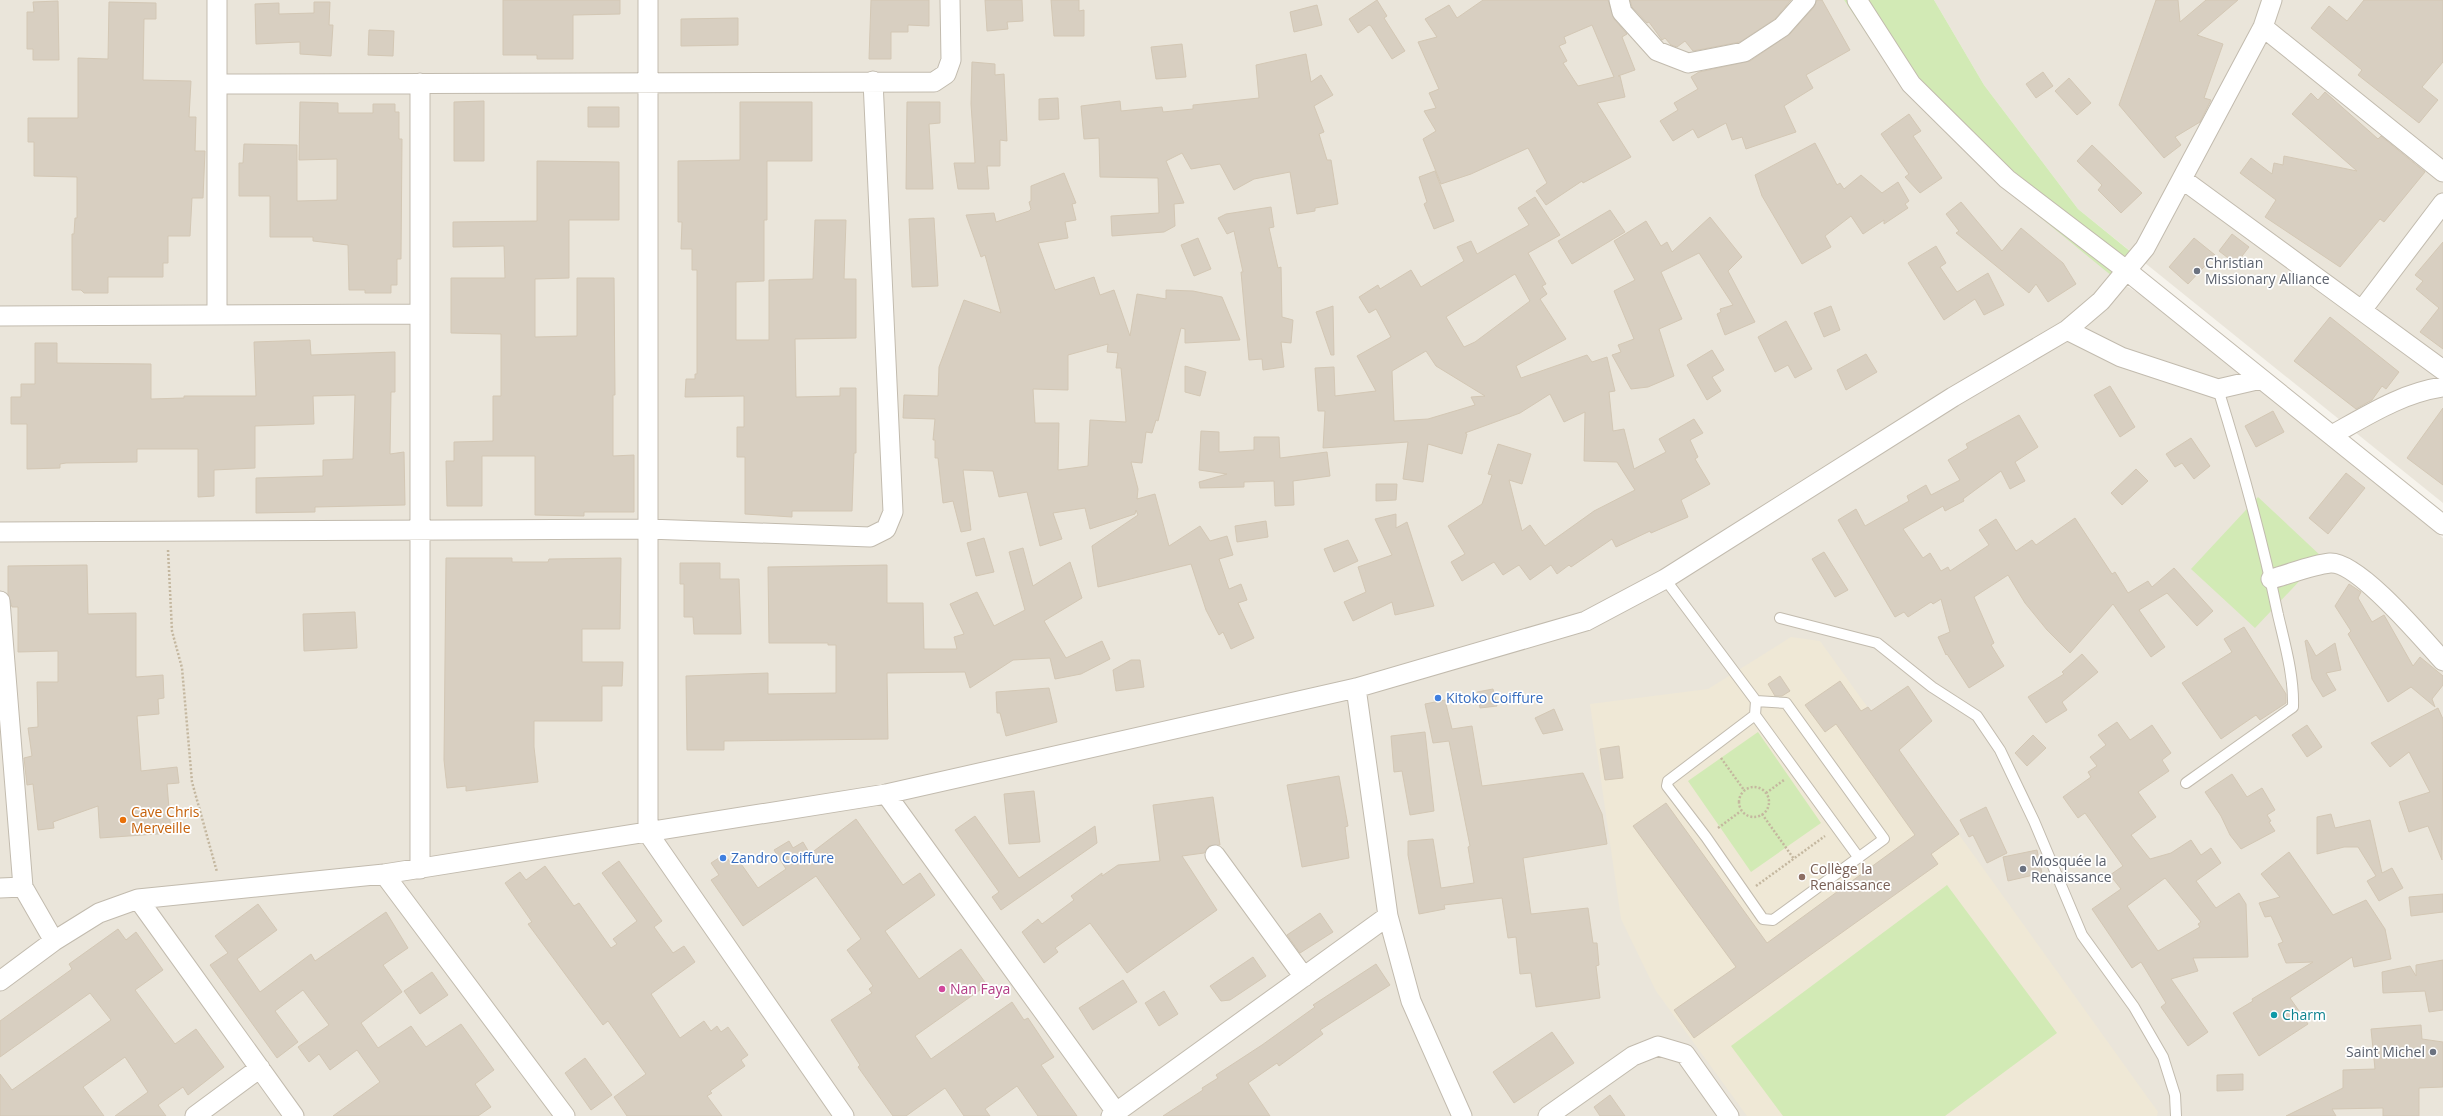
<svg xmlns="http://www.w3.org/2000/svg" width="2443" height="1116" viewBox="0 0 2443 1116" font-family="'Open Sans',sans-serif">
<rect width="100%" height="100%" fill="#f6f3ec"/>
<path fill="#eae5da" d="M0 0H1844L1904 90 2118 281 2145 297 2443 538V1116H0Z
M1934 0H2443V503L2078 209 1984 85Z"/>
<path fill="#efe8d6" d="M1791 637 1820 641 2158 1112 2157 1116H1747L1656 991 1621 919 1590 704 1708 689Z"/>
<path fill="#d2eab5" d="M1844 0H1934L1984 85 2078 209 2131 252 2118 281 2002 186 1904 90Z
M2258 497 2322 557 2255 628 2191 569Z
M1758 732 1821 823 1751 872 1688 781Z
M1947 885 2057 1033 1945 1116H1783L1731 1046Z"/>
<path fill="#d8cfc1" stroke="#d3c7b4" fill-rule="evenodd" d="M503 0H620V14L573 15V59H537V55H503Z
M871 0H929V26L908 25V32H891V59H869Z
M985 0H1022L1023 21 1007 22 1008 29 987 31Z
M1051 0H1079V11L1084 10V36H1054Z
M1377 0 1387 16 1384 18 1405 51 1392 59 1371 26 1369 25 1358 33 1349 19Z
M1483 0H1608L1614 19 1627 34 1622 37 1635 70 1618 76H1620L1625 97 1597 103 1631 157 1583 183 1582 181 1546 205 1536 191 1547 183 1528 148 1471 174 1441 184 1423 139 1436 131 1424 111 1436 108 1429 93 1439 89 1418 42 1437 37 1425 19 1449 5 1457 18ZM1592 25 1614 77 1578 86 1563 63 1567 61 1559 46 1566 43 1564 37Z
M1630 0H1791L1775 19 1740 42 1693 51 1685 41 1677 47 1671 45 1665 38 1662 40 1649 22 1647 23 1632 7Z
M1817 0H1822L1850 50 1806 75 1813 88 1784 106 1796 132 1746 149 1742 137 1732 140 1726 123 1698 138 1693 129 1673 141 1660 121 1678 110 1674 103 1698 89 1691 77 1699 72 1750 61 1790 34 1814 7Z
M2156 0H2178L2180 22 2206 0H2238L2197 35 2223 44 2204 98 2211 100 2200 122 2175 137 2181 145 2164 158 2119 105Z
M2364 0H2443V62L2422 87 2438 100 2419 123 2358 75 2362 70 2311 28 2329 6 2347 21Z
M58 1 59 60H33V49H27V12H34L33 2Z
M109 2 156 3V19H144L143 80 191 81 189 117H196L195 151H205L203 198H192L190 236H168V263H163V277H108V293H84L81 290H72V234H74L75 218H77V177L34 176V142H28V118H78V58L108 59Z
M314 2H330L329 25H333L331 56 300 54V42L256 44 255 4 279 3V14L314 13Z
M1317 5 1322 25 1294 32 1290 12Z
M738 18V45L681 46V19Z
M369 30 394 31 393 56 368 55Z
M1182 44 1186 77 1156 79 1151 47Z
M1306 54 1311 82 1321 75 1333 95 1314 106 1324 132 1319 134 1327 160H1331L1338 204 1315 208V211L1297 214 1290 172 1254 179 1234 190 1220 164 1191 169 1182 153 1166 161 1184 203 1174 204 1175 226 1164 232 1112 236 1111 216 1159 213 1158 178 1100 177 1099 138 1084 139 1081 106 1120 101 1121 111 1162 107 1163 112 1193 109V105L1259 98 1256 65Z
M972 62 995 64V75L1004 74 1007 141 1000 140V166H987L989 189H958L954 163H975L971 104Z
M2043 72 2053 86 2036 98 2026 84Z
M2069 78 2091 103 2077 115 2055 91Z
M2325 92 2378 139 2381 136 2425 172 2384 222 2380 219 2340 267 2265 217 2276 200 2240 173 2251 158 2272 174 2274 163 2283 165 2284 156 2357 171 2292 114 2311 93 2318 100Z
M1058 98 1059 119 1039 120V99Z
M484 101V161H454V102Z
M300 102 338 103V113H373V104H395V112H399V139H402L401 259H397V285H391V293H365V290H349L348 245 313 241V237H270V196H239V163H243L244 144 297 145V201L337 200V159L299 160Z
M740 102H812V161H767V220H764V281L736 282V340H769V280L813 279 815 220H846L844 279H856V338L795 339 796 397 840 396V388H856V453H854L852 511H792V517L745 514V457H737V427H744V396L685 397 686 379H695V374H697V270H692V249H681L682 222H678V161L740 160Z
M907 102H940V123L929 124 933 189H906Z
M588 107H619V127H588Z
M1909 114 1921 131 1913 136 1942 178 1920 193 1905 177 1909 174 1881 134Z
M1815 143 1837 185 1840 183 1844 189 1861 175 1882 193 1898 182 1909 201 1905 204 1908 208 1884 224V220L1863 234 1851 216 1825 236 1831 247 1802 264 1762 196 1755 175Z
M2092 145 2142 193 2121 213 2098 190 2102 185 2077 161Z
M537 161 619 162V220H569V278L535 279V337L577 336V278H614L615 395H613V456L634 455V512H584V516L535 515V456H482V506H447L446 461H454V442L493 441V396H501V334L451 333V278H505L504 246 453 247V222L537 221Z
M1435 171 1454 221 1434 229 1424 204 1427 202 1419 177Z
M1064 173 1076 203 1072 204 1076 220 1065 222 1068 238 1038 243 1055 290 1094 277 1100 295 1114 290 1130 336 1137 294 1166 299V290L1193 291 1222 297 1240 340 1185 343V329L1181 328 1158 421 1156 420 1152 433 1146 432 1142 463 1131 462 1138 489 1137 499 1155 494 1169 546 1200 526 1210 541 1227 536 1233 555 1219 559 1229 589 1241 584 1247 600 1238 603 1254 638 1231 649 1223 632 1219 635 1206 610 1191 564 1098 587 1092 546 1138 515 1136 510 1135 514 1090 529 1085 508 1053 513 1062 539 1040 546 1027 492 999 497 993 471 963 470 971 530 961 532 953 501 943 503 938 458H935V440H933L935 419 903 418 904 395 938 396 939 367 964 300 1001 313 985 255 981 257 966 215 994 213 996 222 1029 211 1031 209 1029 202 1031 201V186ZM1108 344 1107 352 1118 353 1116 368H1121L1126 422 1090 420 1088 466 1058 470 1059 423H1035L1033 389 1068 390V355Z
M1535 197 1560 235 1528 253 1546 284 1542 286 1547 294 1540 299 1566 339 1516 366 1521 378 1587 355 1592 362 1607 357 1615 391 1609 392 1613 431 1624 429 1634 469 1666 452 1659 439 1694 419 1703 433 1690 440 1698 457 1695 459 1710 484 1681 500 1688 517 1651 533 1650 531 1616 547 1612 539 1571 567 1569 565 1557 574 1551 565 1530 580 1519 565 1503 575 1494 562 1462 581 1451 562 1465 554 1448 526 1482 504 1492 475 1488 474 1498 444 1531 454 1522 484 1509 480 1522 531 1530 525 1545 546 1594 511 1635 490 1617 462 1584 461 1585 412 1564 422 1550 394 1520 413 1465 433 1467 434 1462 454 1428 444 1423 482 1403 479 1408 442 1323 448 1325 411H1318L1315 368 1334 367 1335 396 1376 391 1357 356 1391 337 1376 309 1369 313 1359 297 1378 285 1380 289 1411 270 1421 287 1464 261 1457 247 1471 241 1477 254 1529 225 1518 208ZM1515 274 1530 301 1475 342 1464 347 1446 317ZM1426 351 1436 366 1485 396 1471 397 1475 405 1428 419 1394 421 1392 371Z
M1961 202 2002 251 2021 228 2063 263 2076 284 2048 302 2036 284 2029 293 1956 233 1959 231 1946 214Z
M1271 207 1274 227 1269 228 1278 268 1281 267 1282 317 1293 320 1291 343 1281 342 1284 367 1263 370 1262 359 1249 360 1241 272H1243L1234 231 1227 234 1218 218 1226 214Z
M1610 210 1625 232 1572 264 1558 241Z
M1710 217 1742 257 1728 271 1755 322 1725 335 1717 314 1721 312 1720 309 1733 305 1699 253 1661 272 1682 319 1659 329 1674 376 1648 387 1631 389 1612 355 1621 352 1618 345 1634 339 1614 291 1635 280 1614 241 1646 221 1661 246 1667 242 1672 252Z
M934 218 938 286 912 287 909 219Z
M2232 234 2249 247 2236 264 2219 251Z
M1198 238 1211 269 1194 276 1181 245Z
M2194 238 2215 255 2188 284 2169 267Z
M2443 242V349L2420 332 2439 308 2416 289 2423 281 2415 275Z
M1936 246 1946 263 1940 267 1957 292 1988 273 2004 305 1984 315 1975 299 1944 320 1908 263Z
M1333 306 1334 355H1331L1316 312Z
M1831 306 1840 330 1824 337 1814 313Z
M2330 317 2399 372 2386 389 2382 386 2372 400 2356 409 2294 361Z
M1786 321 1812 369 1795 378 1788 365 1775 372 1758 337Z
M310 340 311 355 395 352V392H391L390 454 404 452 405 505 315 507V512L256 513V478L323 476V460L353 459 355 395 313 396 314 424 255 426V468L214 470V496L198 497V449H137V462L66 463 60 464V468L27 469V424H11V397H21V384H35V343H57V363L151 364V399L184 398V396H256L254 342Z
M1712 350 1724 370 1712 377 1721 391 1707 400 1687 365Z
M1866 354 1877 372 1846 390 1837 370Z
M1185 366 1206 372 1200 396 1185 392Z
M2110 386 2135 427 2120 437 2094 395Z
M2443 408V485L2407 458Z
M2273 411 2284 432 2256 447 2245 426Z
M2019 415 2038 447 2015 462 2025 481 2010 489 2001 471 1963 499 1964 501 1945 511 1943 506 1903 529 1923 558 1930 553 1941 571 1948 567 1950 571 1989 545 1979 530 1996 519 2016 551 2032 540 2036 545 2075 518 2112 574 2115 572 2128 593 2148 581 2152 587 2174 568 2213 611 2197 626 2167 593 2139 610 2165 647 2151 657 2113 604 2070 653 2047 630 2025 603 2008 575 1974 597 1994 643 1991 645 2004 666 1969 688 1947 654 1946 655 1938 637 1950 632 1941 599 1933 604 1931 602 1908 617 1904 612 1895 617 1838 520 1856 509 1865 526 1909 501 1907 496 1926 485 1931 495 1960 480 1948 460 1968 448 1966 444Z
M1201 431 1219 432V452L1254 450V437H1279L1280 458 1327 452 1330 476 1293 481 1294 505 1275 506 1274 481 1244 482V487L1200 488 1199 482 1227 474 1199 470Z
M2191 438 2210 466 2194 479 2182 463 2175 467 2166 454Z
M2136 469 2148 481 2122 505 2111 493Z
M2346 473 2365 488 2328 534 2309 518Z
M1376 484H1397L1396 500 1376 501Z
M1396 514V528L1407 522 1434 606 1395 615 1392 602 1353 621 1344 602 1366 592 1358 567 1392 555 1375 519Z
M1266 521 1268 537 1237 542 1235 526Z
M984 538 994 572 976 576 967 543Z
M1348 540 1358 561 1334 572 1324 549Z
M1023 548 1033 586 1070 562 1082 598 1044 621 1066 658 1102 641 1110 659 1081 674 1055 679 1050 658 1013 660 970 688 965 672 887 673 888 739 724 741V750H687L686 676 768 673V694L836 693V645H828V643H769L768 567 887 565V603H923L924 649H957L954 637 964 634 950 604 977 592 994 626 1025 610 1009 552Z
M1824 552 1848 590 1835 597 1812 559Z
M446 558H512V562H548L549 559 621 558 620 629H582V662H623L622 686H602V721H534V747L538 782 466 791V786L447 788 444 760Z
M680 563H720V579H739L741 634H694L693 617H684V584H680Z
M87 565 88 614 136 613V677L163 675 164 698 158 699 159 714 137 716 141 771 177 767 179 783 167 784 171 833 100 838 98 806 53 822 54 828 38 830 33 784 27 785 24 758 32 756 28 728 38 727 37 682H58V651L18 652V607H12L8 594V566Z
M2349 584 2361 592 2358 598 2372 622 2384 615 2413 666 2420 657 2443 676V685L2432 699 2435 707 2411 687 2388 702 2348 634 2351 631 2335 606Z
M355 612 357 648 304 651 303 614Z
M2244 627 2286 694V703L2260 720 2256 715 2221 739 2182 683 2232 652 2224 639Z
M2307 640 2316 656 2335 643 2341 670 2326 673 2336 690 2323 697 2312 679 2305 641Z
M2082 654 2098 672 2062 702 2067 710 2046 723 2028 697 2064 674 2062 672Z
M1131 660H1140L1144 687 1116 691 1113 670Z
M1780 676 1790 691 1782 696H1775L1768 684Z
M1840 681 1861 711 1868 707 1871 711 1908 686 1932 721 1899 750 1959 834 1931 854 1938 864 1694 1038 1674 1010 1736 967 1633 826 1666 803 1767 943 1915 835 1836 724 1825 732 1805 705Z
M1049 688 1057 722 1006 736 1000 713H997L996 692Z
M1493 689 1497 706 1480 708 1477 692Z
M1445 700 1452 729 1472 726 1482 786 1583 773 1602 814 1607 844 1523 858 1531 914 1588 908 1593 943H1597L1599 965 1596 966 1600 998 1536 1007 1531 973 1520 974 1516 937 1508 938 1502 898 1444 905 1445 909 1419 914 1408 855V841L1433 839 1441 888 1474 883 1468 847 1470 846 1449 741 1433 743 1425 704Z
M2438 708 2443 719 2442 860 2428 826 2409 832 2399 802 2430 792 2409 752 2390 767 2371 743Z
M1554 709 1563 730 1543 734 1535 718Z
M2117 722 2130 740 2152 725 2171 753 2162 760 2169 771 2138 792 2156 817 2131 835 2150 859 2171 853 2191 840 2201 855 2211 848 2221 863 2196 881 2216 908 2239 893 2246 904 2248 957 2193 958 2198 971 2171 979 2208 1032 2188 1046 2161 1007 2166 1003 2141 962 2132 968 2092 909 2121 889 2110 875 2123 866 2085 813 2078 818 2063 797 2091 777 2088 772 2097 766 2090 757 2106 745 2098 735ZM2165 878 2201 922 2198 924 2200 927 2158 951 2127 906Z
M2307 725 2322 747 2307 757 2292 735Z
M1425 732 1434 811 1410 815 1402 771 1394 772 1391 736Z
M2033 735 2046 748 2027 766 2015 753Z
M1619 746 1623 778 1605 780 1600 749Z
M2232 774 2247 797 2262 788 2275 810 2267 815 2271 821 2269 822 2275 831 2241 849 2230 835 2221 816 2205 792Z
M1339 776 1348 826 1345 827 1349 858 1302 867 1287 785Z
M1034 791 1040 842 1009 844 1004 794Z
M1213 797 1220 845 1209 846 1204 853 1182 856 1217 910 1127 973 1090 923 1055 948 1058 952 1044 963 1022 932 1038 919 1042 924 1074 900 1071 896 1102 873V876L1118 865 1160 861 1153 805Z
M1986 807 2007 853 1987 863 1973 835 1969 837 1960 820Z
M2331 814 2335 828 2370 820 2382 873 2392 868 2403 888 2379 901 2367 881 2376 876 2358 847H2344L2317 854V817Z
M975 816 1019 878 1095 826 1097 843 1001 910 992 897 999 892 955 830Z
M856 819 903 885 920 873 935 895 885 931 919 979 961 949 987 985 915 1036 931 1059 1012 1002 1024 1020 1028 1018 1054 1057 1041 1065 1077 1116H1038L1017 1086 985 1109 990 1116H964L945 1088 906 1116H893L858 1067 860 1065 831 1020 872 993 869 989 873 986 847 950 861 939 816 876 743 926 711 880 719 875 711 863 725 854 732 866 739 861 758 888 786 869 774 850 789 841 793 848 803 842 810 854Z
M2037 850 2042 873 2008 881 2003 857Z
M2289 852 2333 915 2366 900 2385 929 2391 959 2354 967 2352 957 2290 998 2308 1024 2259 1056 2233 1013 2253 1001 2252 999 2313 962 2286 963 2278 944 2283 942 2271 916 2265 917 2259 903 2280 897 2261 874Z
M619 861 662 921 654 927 673 953 684 946 695 962 651 994 680 1038 704 1021 711 1031 717 1026 721 1032 728 1027 748 1055 741 1060 745 1066 710 1091 712 1093 707 1096 722 1116H627L614 1097 646 1074 608 1021 603 1025 568 978 528 924 532 922 505 883 520 872 526 880 545 866 574 906 579 903 611 948 617 944 613 939 637 921 602 873Z
M2443 894V912L2411 916 2409 897Z
M258 904 277 930 237 959 260 992 311 954 315 961 386 912 408 948 383 965 402 992 361 1023 378 1048 411 1026 426 1047 461 1024 494 1070 475 1084 491 1107 478 1116H333L380 1082 357 1050 330 1070 319 1054 309 1062 298 1047 329 1025 303 990 275 1011 298 1042 277 1058 210 965 228 953 215 936Z
M1320 913 1333 932 1300 953 1287 935Z
M118 929 126 940 136 932 163 970 135 990 175 1044 196 1029 224 1067 188 1095 183 1087 158 1105 166 1116H115L148 1092 125 1057 83 1087 104 1116H0V1074L12 1090 111 1020 90 993 0 1057V1021L72 969 69 964Z
M1253 957 1266 976 1230 1000 1221 1001 1210 986Z
M2443 960V1010L2429 1012 2425 991 2383 993 2382 972 2410 966 2416 976V965Z
M1376 964 1390 985 1320 1030 1323 1034 1279 1066 1277 1063 1248 1083 1270 1116H1163L1203 1090 1202 1088 1218 1078 1216 1075 1262 1045 1315 1007 1313 1005Z
M432 972 448 995 420 1014 404 991Z
M1123 980 1137 1002 1093 1030 1079 1008Z
M1164 991 1178 1014 1159 1026 1145 1003Z
M2421 1025 2422 1039 2443 1042V1087L2419 1088V1116H2383V1108L2332 1109 2336 1116H2286L2343 1088V1070L2375 1069 2371 1029Z
M1552 1032 1574 1063 1514 1103 1493 1072Z
M585 1058 612 1095 591 1110 565 1073Z
M2243 1074V1090L2217 1091V1075Z
M1610 1095 1625 1116H1600L1594 1107Z"/>
<g fill="none" stroke-linecap="round" stroke-linejoin="round">
<defs>
<path id="service" d="M1665 579 1756 701 1755 715 1859 858
M1780 618 1877 643 1932 687 1977 716 2000 750 2034 821 2082 935 2134 1007 2163 1057 2175 1095 2176 1116
M1755 715 1668 781 1667 786 1706 837 1763 919 1773 920 1884 839 1786 703 1756 701
M2186 783 2293 707C2294 676 2285 645 2278 615 2262 538 2241 463 2218 389"/>
<path id="minor" d="M648 0V833L844 1116
M1619 0 1622 12 1657 51 1688 63 1744 52 1782 27 1806 0
M1857 0 1911 84 2007 179 2126 270 2443 525
M2263 27 2443 172
M217 84 934 82 946 74 951 60 950 0
M2182 179 2443 370
M2362 310 2443 203
M217 315V0
M0 316 420 314
M2067 330 2121 357 2218 389 2261 379
M2332 435C2368 415 2402 393 2443 387
M0 532 648 529 870 537 886 529 893 512 873 81
M2271 579C2290 574 2311 565 2330 563 2358 561 2424 640 2443 661
M0 601 23 887 54 941
M1356 688 1388 916 1411 1001 1462 1116
M886 794 1116 1112
M1215 855 1304 977
M420 869V83
M384 874 565 1116
M0 888 23 887
M138 899 294 1116
M0 981 54 941 99 913 138 899 384 874 886 794 1356 688 1586 621 1665 579 1953 397 2067 330 2101 301 2145 248 2263 27 2272 0
M195 1116 260 1068
M1111 1116 1388 916
M1548 1116 1633 1056 1658 1046 1685 1054 1729 1116"/>
</defs>
<use href="#service" stroke="#c2bbae" stroke-width="12"/>
<use href="#minor" stroke="#c2bbae" stroke-width="21"/>
<path stroke="#c4b79f" stroke-width="2.5" stroke-dasharray="2 2" stroke-linecap="butt" d="M168 550 172 631 182 668 192 782 217 872
M1721 758 1744 790
M1739 802a15 15 0 1 1 30 0a15 15 0 1 1-30 0Z
M1766 793 1784 780
M1762 814 1794 859
M1718 828 1741 811
M1756 886 1825 836"/>
<use href="#service" stroke="#fff" stroke-width="10"/>
<use href="#minor" stroke="#fff" stroke-width="19"/>
</g>
<g fill="#6b7280" stroke="#fff" stroke-width="1.5">
<circle cx="2197" cy="271" r="4"/>
<circle cx="2023" cy="869" r="4"/>
<circle cx="2433" cy="1052" r="4"/>
</g>
<g fill="#3f7fe0" stroke="#fff" stroke-width="1.5">
<circle cx="1438" cy="698" r="4"/>
<circle cx="723" cy="858" r="4"/>
</g>
<circle fill="#e8710a" stroke="#fff" stroke-width="1.5" cx="123" cy="820" r="4"/>
<circle fill="#8d6e63" stroke="#fff" stroke-width="1.5" cx="1802" cy="877" r="4"/>
<circle fill="#d1479c" stroke="#fff" stroke-width="1.5" cx="942" cy="989" r="4"/>
<circle fill="#0f9aa8" stroke="#fff" stroke-width="1.5" cx="2274" cy="1015" r="4"/>
<g text-anchor="middle" stroke-width="3.5" stroke-linejoin="round" paint-order="stroke">
<g font-size="14" fill="#5b616d" stroke="#fff" text-anchor="start">
<text x="2205" y="268">Christian<tspan x="2205" dy="16">Missionary Alliance</tspan></text>
<text x="2031" y="866">Mosquée la<tspan x="2031" dy="16">Renaissance</tspan></text>
<text x="2425" y="1057" text-anchor="end">Saint Michel</text>
</g>
<g font-size="14" fill="#366cbe" stroke="#fff" text-anchor="start">
<text x="1446" y="703">Kitoko Coiffure</text>
<text x="731" y="863">Zandro Coiffure</text>
</g>
<g font-size="14" fill="#c56008" stroke="#fff" text-anchor="start">
<text x="131" y="817">Cave Chris<tspan x="131" dy="16">Merveille</tspan></text>
</g>
<g font-size="14" fill="#785e54" stroke="#fff" text-anchor="start">
<text x="1810" y="874">Collège la<tspan x="1810" dy="16">Renaissance</tspan></text>
</g>
<g font-size="14" fill="#b23c85" stroke="#fff" text-anchor="start">
<text x="950" y="994">Nan Faya</text>
</g>
<g font-size="14" fill="#0d838f" stroke="#fff" text-anchor="start">
<text x="2282" y="1020">Charm</text>
</g>
</g>
</svg>
